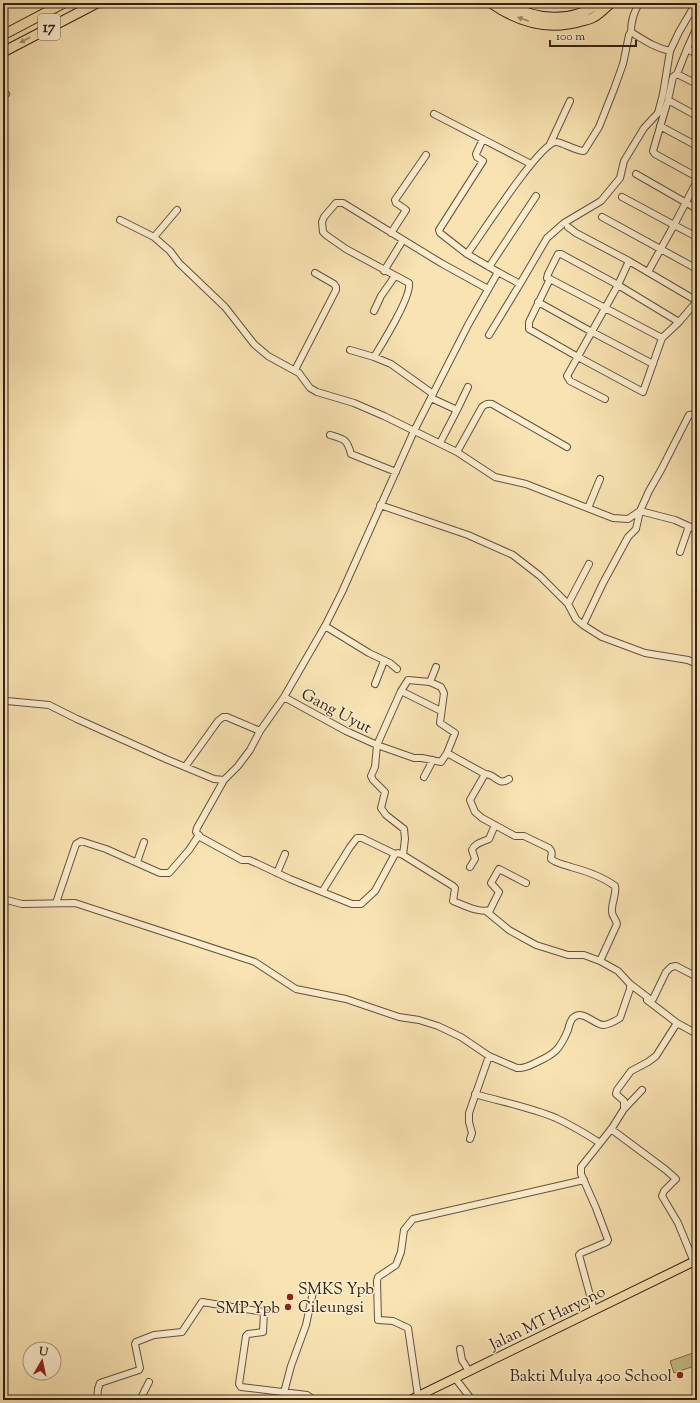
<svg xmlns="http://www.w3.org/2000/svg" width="700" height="1403" viewBox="0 0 700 1403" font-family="'Sorts Mill Goudy',serif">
<rect width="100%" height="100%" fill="#f9e3b2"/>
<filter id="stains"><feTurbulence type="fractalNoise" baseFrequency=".005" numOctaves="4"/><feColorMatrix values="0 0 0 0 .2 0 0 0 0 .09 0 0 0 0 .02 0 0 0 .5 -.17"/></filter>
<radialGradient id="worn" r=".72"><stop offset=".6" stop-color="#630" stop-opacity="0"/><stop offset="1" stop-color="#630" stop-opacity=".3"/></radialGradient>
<path fill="#c6c187" stroke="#7c704e" d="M693 1353 697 1365 674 1373 670 1361Z"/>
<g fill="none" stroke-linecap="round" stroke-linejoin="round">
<defs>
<path id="minor" d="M631 32C631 20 634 13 639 3
M687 49 697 54
M677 74 687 49 697 27
M697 84 677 74 673 77 668 100 653 151 655 154 697 177
M3 96 6 94
M668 100 697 116
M434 114 531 164
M660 126 697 146
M550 144 570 101
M636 174 697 209
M622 197 674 225 697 181
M602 217 697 269
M120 220 154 237 163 245 170 251 179 263 225 307 254 344 268 356 299 373 310 388 317 392 354 403 384 416 457 452 495 477 526 484 613 518 628 519 640 511 649 491 661 470 689 415 697 414
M568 227 576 233 629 261 697 301
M391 233 406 210 405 209 396 203 395 200 426 155
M154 237 177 210
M467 254C482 234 536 148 555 142 561 141 575 151 584 151L599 127 614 89 623 64 629 35 631 32C644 40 655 48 670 51L679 32 696 3
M629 261 618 285 561 254H558L548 274 547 278 550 279 529 322V329L578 357 643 392 662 338 679 322 697 301
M489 267 536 196
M384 271 403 240
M498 272 520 284 547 238 564 223 601 201 620 178 624 161 644 128 658 113 663 94 670 51
M648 272 674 225 697 237
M550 279 662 338
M538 302 592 332 653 364
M374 311 381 296 395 276
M489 335 520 284
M350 350 374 357 391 364 433 394
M374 357C382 344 412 296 409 283L346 249 326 235 323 232 322 222 324 217 336 203H343L441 263 488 289
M295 370 336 290V287L334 284 315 273
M431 398 457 410 468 387
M605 399 570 381 567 376 618 285 679 322
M330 435C344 439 347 439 351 454L396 472
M440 443 457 410
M457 452 482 407C485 404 488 403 492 404L567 447
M380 505 468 535 513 555 540 576 568 604 576 619 583 625 602 637 645 653 688 660 697 664
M588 508 600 479
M680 552 689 526
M568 604 589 564
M583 625 603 583 628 537 636 529 640 511 675 520 697 530
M325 626 369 653 390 663 397 669
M375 684 384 661
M401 691 408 680 430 682
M284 697 346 731 377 745 414 758H422L441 762 447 753 455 733 440 723 444 693 441 687 430 682 436 667
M3 700 7 701 49 705 77 719 166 759 214 779 224 780 238 766 250 750 260 731 284 697 325 626 342 592 414 431 468 325 498 272 467 254 440 233 439 230 483 161 477 157 476 154 483 139
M447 753 485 774 470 800 475 812 482 818 515 836H524L549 848C554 853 551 854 551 859 557 864 564 864 571 867 586 871 603 877 615 886 617 894 611 903 612 912 612 916 616 919 617 924L600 961
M185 767 218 721 223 717H227L260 731
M485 774C496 774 498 787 509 779
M424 777 433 760
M224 780 197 828 196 832 200 837 242 860H249L256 863 290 879 352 904H361L375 891 395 854 398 853 403 855 453 886 455 888 453 901C464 905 478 913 490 910L499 892 491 883 499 869 526 883
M403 855 405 839 404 829 386 815 381 808 385 792 373 780 371 776 375 767 377 745 401 691 441 711
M137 862 144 842
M470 867 475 859 472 850C475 843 482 842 489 839L495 825
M277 873 285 854
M322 892 350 847 357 838H362L395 854
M3 899 22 904 75 903 255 962 296 989 346 999 399 1017 419 1020 438 1026 461 1037 489 1056 517 1068C524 1069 531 1065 537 1062 555 1054 560 1049 568 1030 569 1026 570 1020 574 1017 583 1010 594 1024 603 1025 609 1025 615 1021 620 1018L630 989V984
M56 903 76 844 81 841 106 849 160 873H169L189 850 199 835
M486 911 509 930 536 945 568 955H584L600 961 618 971 630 984 651 1000 653 999 666 972 671 967 676 966 697 977
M647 1000 677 1023 697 1034
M475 1094C502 1102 530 1107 556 1118 571 1125 586 1134 600 1143
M624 1109V1101L616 1094 617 1090 631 1071 648 1062 656 1056 677 1023
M611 1129 666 1170 675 1178 676 1179 664 1191 662 1196 678 1223 694 1262
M470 1139 472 1133 469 1122V1113L489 1056
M594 1310 579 1255 581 1253 607 1242 608 1240 596 1208 581 1174V1167L612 1128 624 1109 642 1090
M460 1349 462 1360 469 1371
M455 1378 472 1400
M418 1396 408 1328 393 1321 378 1320 377 1281 378 1277 396 1265 401 1252 404 1230 413 1219 584 1180
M97 1400 98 1389 100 1383 139 1370 140 1368 135 1344 136 1342 154 1335 182 1332 202 1302 264 1312 263 1332 248 1334 246 1336 239 1384 241 1387 307 1395 314 1400
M140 1400 149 1382
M282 1400 291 1366 306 1325 313 1292"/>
<path id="major" d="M410 1400 697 1260"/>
<path id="highway" d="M491 3C518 22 549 31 582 21 586 20 591 19 594 17 600 14 606 7 611 3
M508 3C534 21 574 23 598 3
M3 35 64 3
M3 52 97 3"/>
</defs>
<use href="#minor" stroke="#64513d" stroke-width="8"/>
<use href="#major" stroke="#332016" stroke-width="10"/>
<use href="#highway" stroke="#332016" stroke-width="11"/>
<use href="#minor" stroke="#fbedcd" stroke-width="6"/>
<use href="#major" stroke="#f9e3b2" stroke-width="8"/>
<use href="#highway" stroke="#f9e3b2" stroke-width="9"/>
</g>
<defs><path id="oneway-solid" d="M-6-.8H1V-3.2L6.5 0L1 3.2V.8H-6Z"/></defs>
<g fill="#a08b6c">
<use href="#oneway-solid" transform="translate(523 19) rotate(-161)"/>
<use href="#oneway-solid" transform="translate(25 40) rotate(152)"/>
</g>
<g fill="#8f2418" stroke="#fbedcd" stroke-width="1.5">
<circle cx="290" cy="1297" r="4"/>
<circle cx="288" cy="1307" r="4"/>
<circle cx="680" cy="1375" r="4"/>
</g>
<g text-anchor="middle" stroke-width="3" stroke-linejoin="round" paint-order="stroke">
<rect fill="#fbedcd" stroke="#6f5e4d" stroke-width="1" x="38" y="14" width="22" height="26" rx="3"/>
<g font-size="15" font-weight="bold" fill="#332016">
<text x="49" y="32">17</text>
</g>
<g font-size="16" fill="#332016" stroke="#fbedcd">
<text transform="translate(337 710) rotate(28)" y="6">Gang Uyut</text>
<text transform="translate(547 1317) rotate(-26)" y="6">Jalan MT Haryono</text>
</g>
<g font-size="16" fill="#332016" stroke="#fbedcd" text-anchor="end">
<text x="298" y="1294" text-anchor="start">SMKS Ypb<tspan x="298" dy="18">Cileungsi</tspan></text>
<text x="280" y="1313">SMP Ypb</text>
<text x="672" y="1381">Bakti Mulya 400 School</text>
</g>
</g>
<rect width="700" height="1403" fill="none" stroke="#f9e3b2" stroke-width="16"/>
<rect x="4" y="4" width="692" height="1395" fill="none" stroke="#332016" stroke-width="2"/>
<rect x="8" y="8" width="684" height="1387" fill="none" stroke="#332016"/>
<g transform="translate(42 1361) rotate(9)"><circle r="19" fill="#fbedcd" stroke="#ab9b84"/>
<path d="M0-3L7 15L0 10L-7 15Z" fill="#8f2418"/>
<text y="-6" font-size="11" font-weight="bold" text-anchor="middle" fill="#332016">U</text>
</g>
<path d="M550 40v6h86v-6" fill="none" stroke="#332016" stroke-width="2"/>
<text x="556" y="40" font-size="12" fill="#332016" stroke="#fbedcd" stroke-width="3" paint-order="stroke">100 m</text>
<rect width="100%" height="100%" filter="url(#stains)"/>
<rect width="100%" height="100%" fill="url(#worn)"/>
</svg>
